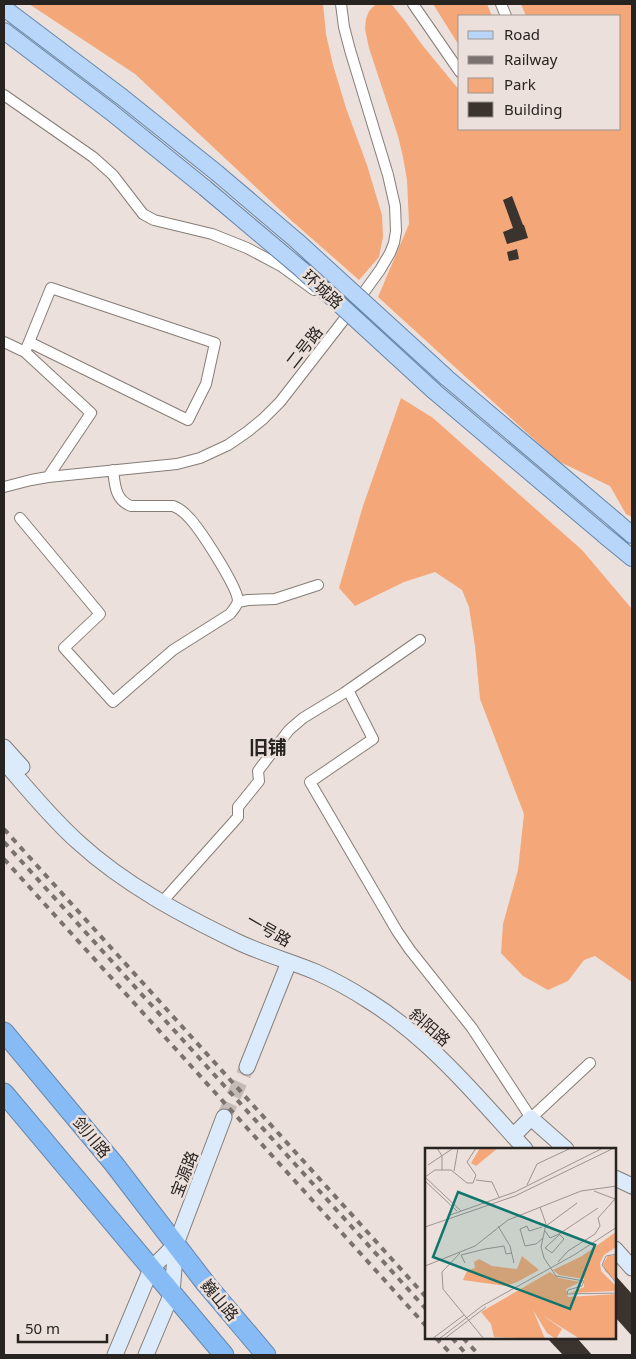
<svg xmlns="http://www.w3.org/2000/svg" width="636" height="1359" viewBox="0 0 636 1359" font-family="'Noto Sans','Noto Sans SC',sans-serif">
<rect width="100%" height="100%" fill="#ebe0db"/>
<path fill="#f4a87a" d="M29 4H323L326 34 333 65 346 108 367 165 382 215 383 237 379 257 359 280 293 222 135 74Z
M376 4H390L393 6 405 21 423 46 460 91V129H620V16H526L521 4H632V517L626 514 610 486 558 461 378 297 409 224 407 180 403 157 398 136 369 48 365 29 366 19 369 11Z
M433 4H487L492 16H460V47Z
M401 398 433 418 582 550 632 609V982L595 956 584 960 568 981 548 990 523 976 501 953 503 924 518 870 524 814 480 699 475 646 469 607 462 590 435 572 404 582 355 606 339 588 363 506Z"/>
<path fill="#3b332e" d="M512 196 523 225H524L528 238 507 244 503 232 513 228 503 200Z
M517 249 519 259 509 261 507 252Z
M615 1275 632 1294V1336L615 1317Z
M547 1338H577L592 1355H563Z"/>
<g fill="none" stroke-linecap="round" stroke-linejoin="round">
<path stroke="#c4bab6" stroke-width="15" stroke-dasharray="15 8" stroke-linecap="butt" d="M224 1117 247 1067"/>
<defs>
<path id="street" d="M413 4 460 72
M501 4 506 16
M4 95 93 157 113 175 143 214 154 220 212 234 247 248 281 266 314 290
M4 342 25 352
M29 342 188 420 206 384 215 343 51 288 25 352 91 413 48 477
M4 487 31 480 48 477 177 464 200 458 228 445 247 432 263 419 280 402 346 317 380 270 390 253 394 243 396 231 395 206 388 175 350 50 344 27 341 4
M20 518 100 614 64 648 113 702 173 650 230 614C233 610 237 606 238 601 238 588 205 538 196 526 190 518 182 509 173 506H131C115 500 115 485 113 470
M238 602 248 600 275 599 318 585
M348 690 373 739 310 782 397 931 410 950 472 1028 531 1118 590 1063
M162 902 238 817V807L259 781 258 771 289 730 303 718 344 693 420 640"/>
<path id="secondary" d="M4 747 22 767
M4 762C28 789 51 818 78 842 125 885 182 915 238 942 263 954 290 961 316 972 334 980 352 990 369 1001 430 1039 477 1096 525 1149
M247 1067 289 962
M513 1136 531 1118 566 1149
M615 1178 632 1186
M615 1249 632 1268
M115 1355 151 1269 176 1244
M146 1355 172 1293 176 1244 224 1117"/>
<path id="primary" d="M4 8 122 97 217 173
M4 31 111 112 205 188
M616 521 632 535
M604 535 632 558"/>
<path id="highway" d="M4 1032 114 1164 206 1284 266 1355
M4 1093 224 1355"/>
</defs>
<use href="#street" stroke="#867d77" stroke-width="12"/>
<use href="#secondary" stroke="#867d77" stroke-width="17"/>
<use href="#primary" stroke="#6586ab" stroke-width="18"/>
<use href="#highway" stroke="#6586ab" stroke-width="21"/>
<use href="#street" stroke="#fff" stroke-width="10"/>
<use href="#secondary" stroke="#dbebfc" stroke-width="15"/>
<use href="#primary" stroke="#b7d6f9" stroke-width="16"/>
<use href="#highway" stroke="#87bbf5" stroke-width="19"/>
<path stroke="#79726f" stroke-width="4" stroke-dasharray="6 6" stroke-linecap="butt" d="M4 829 426 1297
M4 842 426 1309
M4 859 426 1326
M436 1338 452 1355
M452 1338 467 1355
M463 1338 479 1355"/>
<defs>
<path id="primary-bridge" d="M217 173 297 241 447 378 616 521
M205 188 301 269 435 392 604 535"/>
</defs>
<use href="#primary-bridge" stroke="#6586ab" stroke-width="18" stroke-linecap="butt"/>
<use href="#primary-bridge" stroke="#b7d6f9" stroke-width="16"/>
</g>
<g text-anchor="middle" stroke-width="5" stroke-linejoin="round" paint-order="stroke">
<g font-size="16" fill="#272321" stroke="#ebe0db">
<text transform="translate(323 289) rotate(43)" y="6">环城路</text>
<text transform="translate(304 347) rotate(-52)" y="6">二号路</text>
<text transform="translate(269 930) rotate(30)" y="6">一号路</text>
<text transform="translate(430 1027) rotate(41)" y="6">斜阳路</text>
<text transform="translate(92 1137) rotate(50)" y="6">剑川路</text>
<text transform="translate(184 1174) rotate(-69)" y="6">宝源路</text>
<text transform="translate(220 1300) rotate(50)" y="6">巍山路</text>
</g>
<g font-size="19" font-weight="bold" fill="#272321" stroke="#ebe0db">
<text x="268" y="754">旧铺</text>
</g>
</g>
<g transform="translate(425 1148)">
<rect width="191" height="191" fill="#ebe0db"/>
<path d="M55 0H73L51 18 46 15ZM191 84V99L179 107 175 115 176 123 191 138V143L145 145 159 139V131L134 127 128 122 157 108ZM191 107V133L180 123 178 116 183 108ZM97 108 114 122 92 134 81 138 38 132 42 123 50 120 49 114 54 111 67 118 92 121ZM125 124 134 130 155 134 141 141 143 149 191 146V191H155L117 167 137 181 131 191 122 185 108 162 120 191 69 189 66 176 56 164Z" fill="#f4a87a"/>
<path fill="none" stroke="#9d9491" stroke-width="1" d="M12 0 17 8V22M3 17 27 1M29 23 33 0M0 29 10 22H26L42 35H48L51 27 42 14 51 0M0 29 36 63M51 32 67 34 74 49M0 33 32 63M102 37 112 16 146 0M115 59 121 76 116 99 119 110 131 128 159 133 157 138 143 142 142 146 192 145M25 67 90 44 178 0M73 78 85 98 89 115M121 78 152 55M0 79 90 48 189 0M117 79 104 83 102 78 95 81 100 98 111 96 118 90M120 83 125 90 134 86 139 91 127 105 120 100 134 87M134 86 173 60M35 105 17 124 18 141 59 191M192 106 181 108 177 117 192 136M133 114 143 103 170 86 175 78 173 70 190 51 169 43M40 115 36 107 60 101 79 98 81 106 87 105M0 118 50 98 83 72 156 43 192 38M7 191 39 167M14 191 57 158 149 107 192 79M19 191 61 159"/>
<path fill="#0f766e" fill-opacity="0.15" stroke="#0f766e" stroke-width="2.5" d="M33 44 170 97 145 161 8 109Z"/>
<rect width="191" height="191" fill="none" stroke="#272321" stroke-width="2.5"/>
</g>
<rect width="636" height="1359" fill="none" stroke="#272321" stroke-width="10"/>
<rect x="458" y="15" width="162" height="115" fill="#ebe0db" stroke="#9d9491"/>
<rect x="468" y="31" width="25" height="8" fill="#b7d6f9" stroke="#9d9491"/>
<text x="504" y="40" font-size="15" fill="#272321">Road</text>
<rect x="468" y="56" width="25" height="8" fill="#79726f" stroke="#9d9491"/>
<text x="504" y="65" font-size="15" fill="#272321">Railway</text>
<rect x="468" y="78" width="25" height="15" fill="#f4a87a" stroke="#9d9491"/>
<text x="504" y="90" font-size="15" fill="#272321">Park</text>
<rect x="468" y="102" width="25" height="15" fill="#3b332e" stroke="#9d9491"/>
<text x="504" y="115" font-size="15" fill="#272321">Building</text>
<path d="M18 1334v8h89v-8" fill="none" stroke="#272321" stroke-width="2.5"/>
<text x="25" y="1334" font-size="15" fill="#272321" stroke="#ebe0db" stroke-width="4" paint-order="stroke">50 m</text>
</svg>
